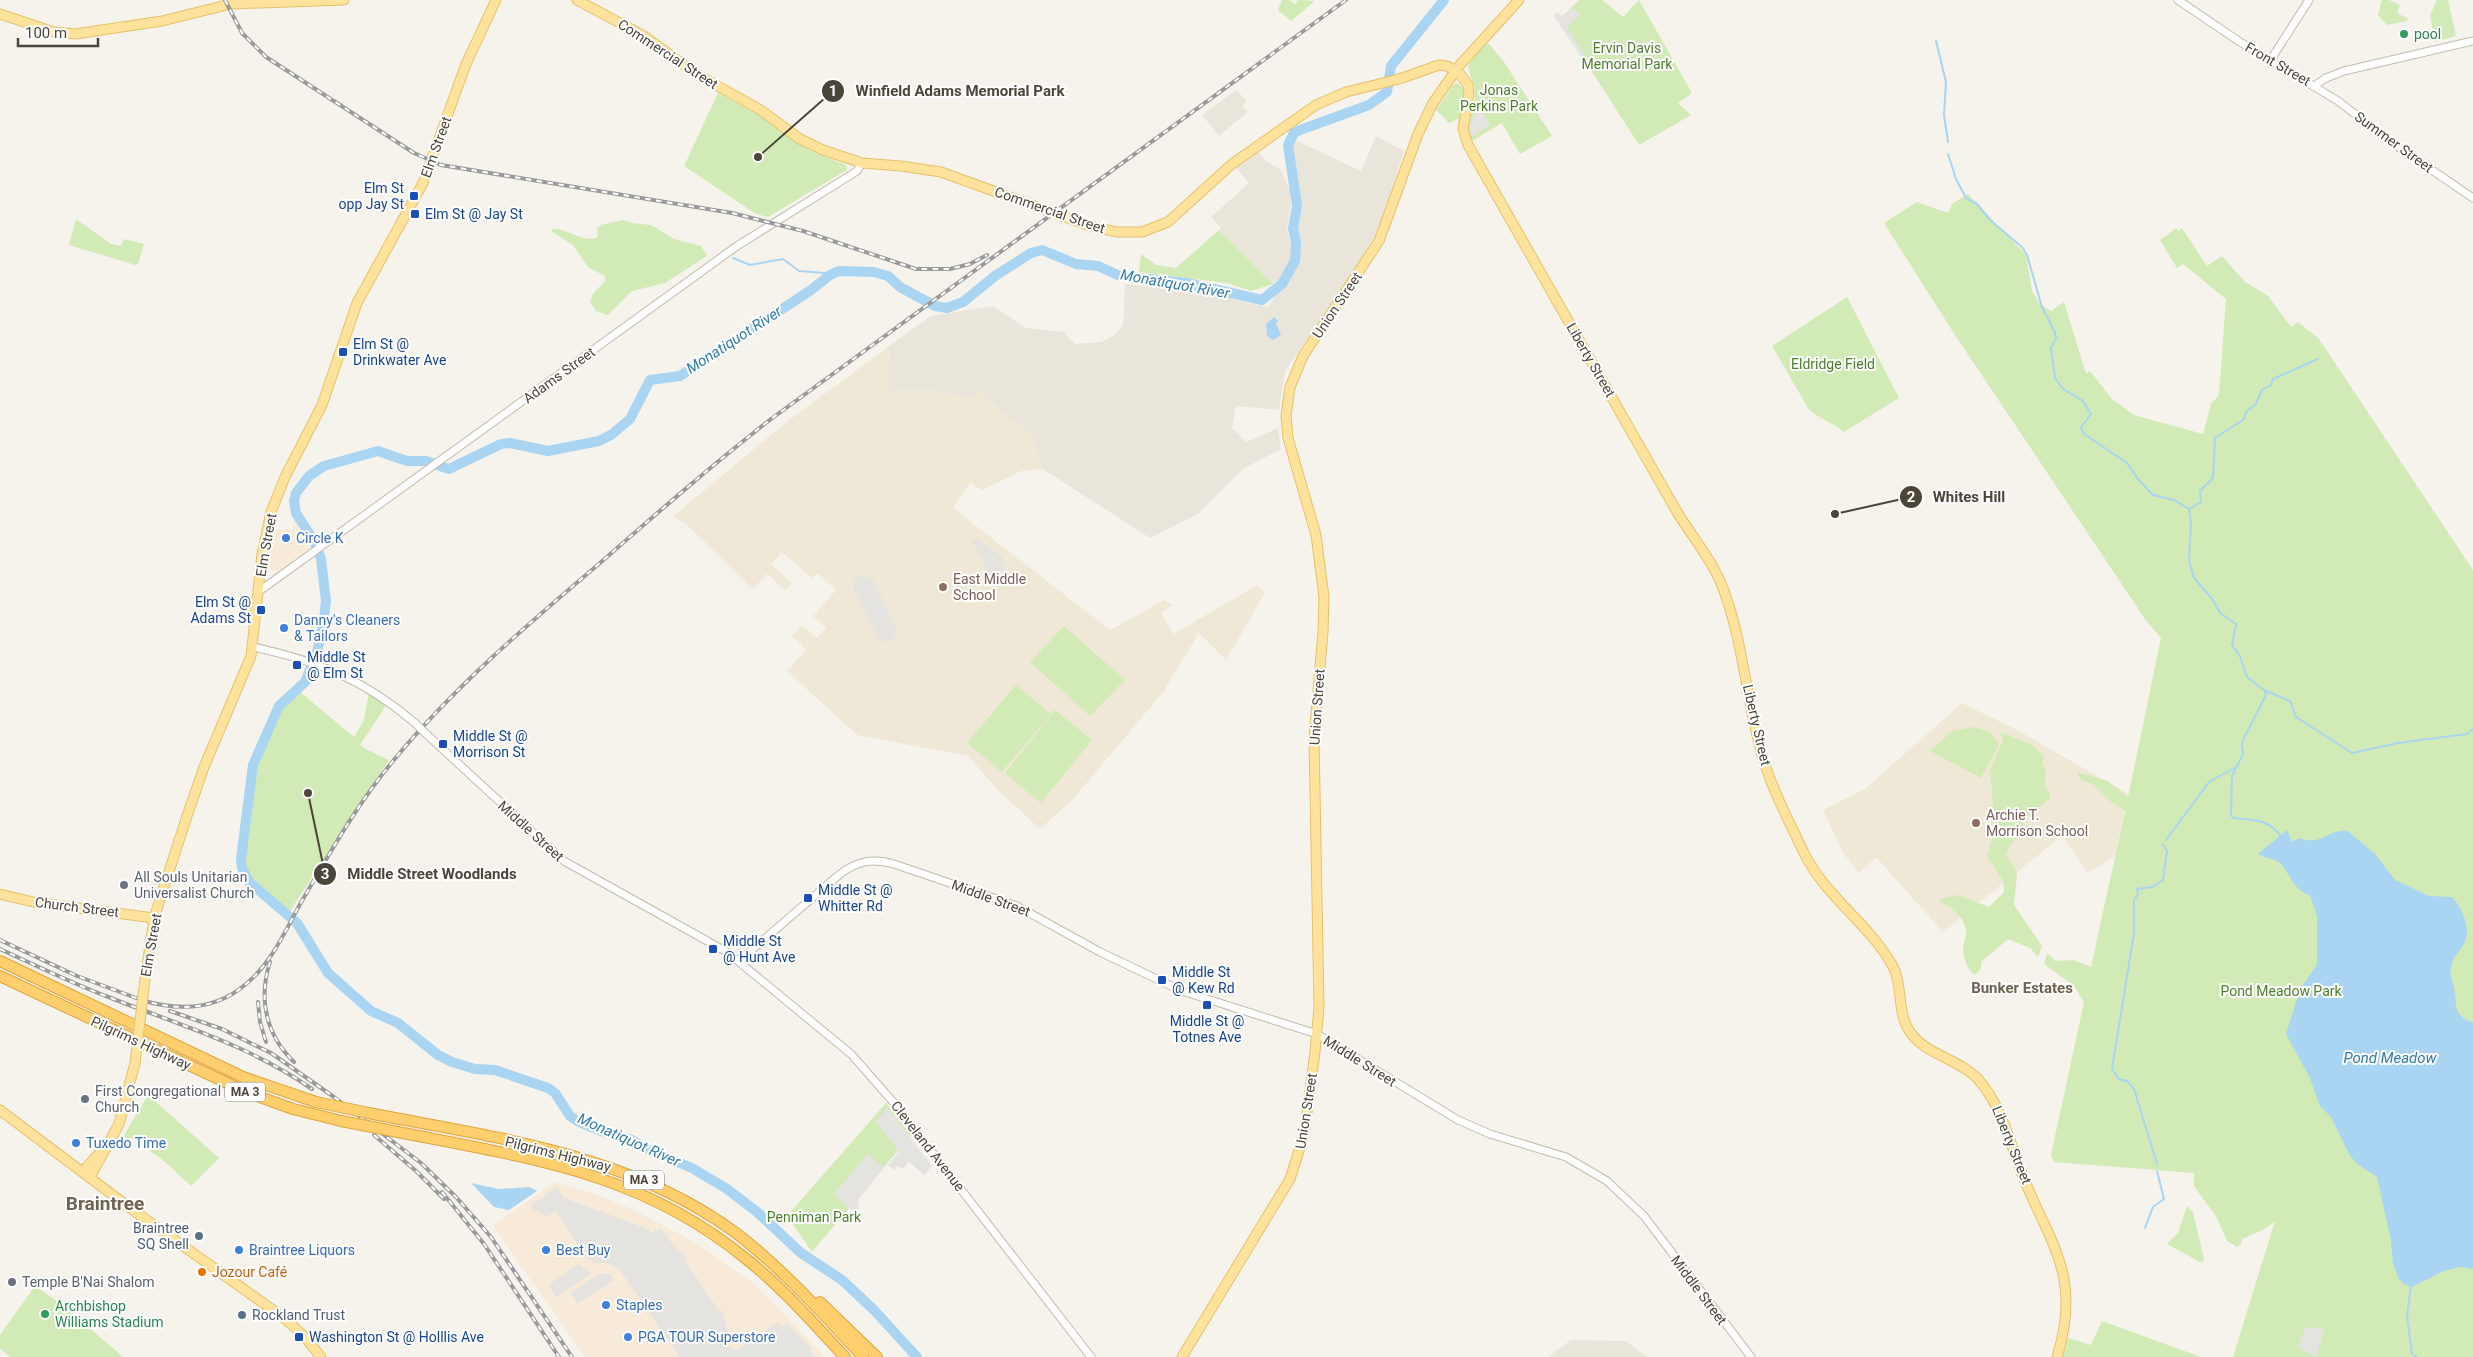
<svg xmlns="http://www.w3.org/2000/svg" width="2473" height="1357" viewBox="0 0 2473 1357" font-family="Roboto,sans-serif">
<rect width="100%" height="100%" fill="#f6f3ec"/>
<path fill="#eae5da" d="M1236 90 1247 101 1242 106 1248 112 1219 136 1202 115Z
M1376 136 1404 151 1384 213 1369 249 1285 371 1279 410 1236 406 1232 428 1246 442 1278 428 1281 449 1243 469 1198 514 1150 538 1043 469 1032 436 978 391 971 398 936 391 901 390 887 396 889 346 931 316 993 306 1026 328 1064 332 1075 344 1101 342 1115 335 1123 325 1125 284 1217 294 1247 303 1268 307 1292 272 1299 255V242L1296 230 1298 209 1290 146 1293 139 1361 171Z
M1258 151 1267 162 1280 169 1292 194 1287 232 1293 250 1287 273 1273 284 1219 230 1221 228 1211 217 1249 183 1236 168Z
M1571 1340 1626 1341 1647 1357H1548Z"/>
<path fill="#f7ead8" d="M294 520 310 548 279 570H271L267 565 272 529 293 530Z
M554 1182 595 1194 634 1210 691 1240 756 1285 825 1357H585L493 1226Z"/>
<path fill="#efe8d6" d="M889 346 887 396 901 390 936 391 971 398 978 391 1032 436 1043 469 1021 471 982 490 970 483 953 508 1110 630 1164 600 1173 605 1161 613 1174 634 1257 585 1265 593 1226 660 1199 633 1163 692 1075 797 1040 829 999 791 968 756 857 735 787 671 806 650 792 636 802 625 817 638 826 628 813 616 836 590 817 573 812 578 782 552 771 564 792 583 785 590 767 574 753 589 685 523 672 517 788 421Z
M1962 703 2019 731 2128 794 2115 856 2088 873 2062 836 1943 932 1876 857 1859 873 1843 853 1823 810 1865 789Z"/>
<path fill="#d2eab5" d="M1282 0H1289L1295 4 1298 0 1315 1 1291 21 1278 10Z
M1579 0H1602L1623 17 1639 0 1692 93 1678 103 1691 115 1639 145 1559 20Z
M2382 0H2389L2400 5 2397 13 2408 19 2407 21 2387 25 2378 15Z
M2437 0H2448L2456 36 2435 42 2430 16Z
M1488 43 1504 62 1552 136 1520 154 1502 123 1472 141C1464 122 1475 109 1475 91 1475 81 1466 73 1469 64 1473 56 1482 49 1488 43Z
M1457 83 1464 89 1460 118 1449 123 1436 110 1453 85Z
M718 93 761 116 809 150 846 165 847 170 768 217 756 214 684 166Z
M1968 194 2026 255 2032 291 2040 304 2051 311 2064 302 2086 374 2090 371 2112 399 2134 415 2203 434 2211 404 2219 395 2226 299 2183 264 2177 268 2160 240 2176 228 2178 231 2182 228 2207 266 2222 256 2245 282 2268 296 2291 327 2298 322 2319 339 2473 570V1357H2233L2275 1221 2265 1229 2242 1239 2241 1244 2237 1247 2227 1241 2217 1218 2194 1186V1173L2054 1162 2051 1155 2084 1002 2074 986 2044 964 2047 953 2056 961 2073 960 2091 967 2125 811 2110 801 2094 785 2080 779 2077 772 2108 781 2128 797 2161 638 2145 619 1955 335 1884 223 1917 202 1948 213 1952 204Z
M76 219 111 244 121 246 124 239 144 244 138 264 135 265 69 245Z
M623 220 632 223 651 225 674 239 701 246 707 256 665 283 632 291 608 315 596 311 590 302 593 294 605 281V276L588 267 573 245 551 231 553 229C568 228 584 244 598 237L597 229 600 225Z
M1219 230 1273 284 1251 291 1227 283 1139 272 1141 254 1156 265 1176 268Z
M1847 297 1899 398 1844 432C1833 422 1818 419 1808 408L1772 346Z
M1064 626 1125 680 1090 716 1030 662Z
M1016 685 1051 714 1002 772 967 743Z
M300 692 354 737 364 720 369 692 389 701 360 745 366 749 389 760 288 914C271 898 250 886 241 863L253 765 279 706Z
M1055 710 1092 740 1041 803 1005 773Z
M1973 727 1990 732 1999 744 1981 778 1930 751 1952 731Z
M2002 733 2031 744 2043 755V763L2046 772 2045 786 2050 795 2049 799 2024 820 2022 833 2010 845 2006 856 2015 868 2017 876 2014 905 2042 946 2038 957 2030 948 2008 939 1981 962V969L1975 975C1966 969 1961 953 1964 942 1964 940 1966 937 1966 935 1968 921 1952 906 1940 902V899L1958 895 1989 907 2004 892 2003 881 1987 856 1994 833 1991 813 1993 803 1990 769 2003 740 2000 734Z
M148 1095 219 1158 191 1186 164 1161 132 1138 129 1141 123 1137Z
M886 1103 911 1135 812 1252 787 1216Z
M2187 1206 2193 1212 2204 1259 2202 1263 2167 1244 2178 1233Z
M35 1286 64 1306 123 1357H11L0 1349V1335Z
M2102 1321 2201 1357H2062L2068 1338 2091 1345Z"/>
<path fill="#e5e3e0" d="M1573 8 1580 15 1567 27 1594 70 1591 72 1554 16 1557 12 1563 17Z
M1478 106 1490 125 1470 137V123Z
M977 539 1001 556 1007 569 993 575 989 574 972 541Z
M863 575 865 579 871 576 898 631 894 633 896 638 886 643 884 639 880 641 852 585 855 584 853 580Z
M887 1107 932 1166 924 1175 909 1162 903 1169 898 1166 894 1170 888 1165 899 1151 876 1122Z
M868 1154 884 1168 858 1200 859 1209 855 1213 834 1194Z
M557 1187 564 1198 648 1229 651 1233 661 1228 674 1246 686 1256 684 1259 719 1311H723L730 1341 726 1343 732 1349H739L778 1322 782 1327 786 1323 812 1348 809 1351 816 1357H680L619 1269 607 1263H594L586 1257 556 1211 547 1217 533 1209 531 1205Z
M579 1264 591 1274 556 1297 548 1285Z
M599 1274H611L614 1280 578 1304 571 1293Z
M2305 1327 2325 1329 2316 1357 2298 1348Z"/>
<path fill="#a9d4f2" d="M1274 317 1278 321 1276 323 1281 335 1273 340 1267 336 1266 324Z
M2287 830 2292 842 2299 838C2322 847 2328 828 2348 831L2376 855 2395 880 2429 896 2452 897C2462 908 2472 929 2464 943 2459 952 2453 957 2451 967 2449 976 2453 980 2454 989 2458 1007 2451 1013 2473 1023V1269L2460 1267 2444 1271 2412 1287 2404 1284 2399 1279 2393 1264 2391 1241 2377 1177 2356 1163 2349 1154 2331 1117 2320 1106 2310 1078 2286 1034 2300 989 2317 965V916L2310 895C2291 891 2288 866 2277 861 2271 858 2264 858 2258 854Z
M471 1183 499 1189 529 1187 537 1191 509 1210 494 1207Z"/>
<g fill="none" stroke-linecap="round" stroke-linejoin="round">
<path stroke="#a9d4f2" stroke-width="2" d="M1936 41 1946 82 1944 115 1948 142
M1948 154 1956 179 1966 198 1977 204 1990 220 2022 247 2027 255 2042 307 2055 333 2056 338 2051 348 2055 378 2063 389 2083 401 2091 414 2081 427 2084 434 2127 463 2138 479 2153 495 2174 500 2189 509 2191 523 2189 561 2194 578 2213 600 2220 613 2236 624 2232 645 2240 656 2247 677 2265 691 2266 695 2244 738 2242 744 2243 754 2232 776 2231 815 2233 818C2256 821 2265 817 2282 837
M733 258 750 265 783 259 799 271 825 273 830 275
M2189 509 2201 502 2200 491 2213 478 2215 438 2243 420 2247 411 2255 405 2262 390 2271 385 2273 379 2318 359
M2266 691 2290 701 2296 717 2352 753 2398 743 2467 734 2473 729
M2166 840 2209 782 2236 767
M2157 1164 2134 1089 2127 1081 2119 1079 2112 1069 2134 933V900L2138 894 2137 889 2152 887 2163 880 2167 851 2163 845
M2145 1228 2153 1207 2164 1199 2157 1171
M2411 1285 2407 1316 2412 1354 2417 1357"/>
<path stroke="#a9d4f2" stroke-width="10" d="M917 1357 875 1311 842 1280 801 1253 757 1212 727 1189 692 1168 649 1150 632 1140 604 1132 577 1121 570 1116 555 1093 548 1088 495 1070 475 1069 452 1062 438 1055 398 1023 371 1011 328 973 297 923 249 882 242 868 241 859 253 765 279 706 305 682 317 653 324 619 326 601 321 559 315 543 296 513 294 501 296 493 309 476 324 466 378 451 407 461H426L449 469 501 444 510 443 548 451 599 441 611 435 630 419 650 380 680 376 811 290 830 275 839 271 874 272 888 276 900 287 935 306 947 308 963 302 995 276 1031 253 1042 250 1076 264 1098 266 1120 276 1187 283 1262 300 1282 284 1295 261 1296 242 1293 229 1297 205 1288 145 1294 133 1300 130 1369 105 1387 92 1391 66 1444 0"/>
<defs>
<path id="minor" d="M2178 0 2240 42 2338 101 2394 144 2473 198
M2270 61 2309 0
M2314 86 2326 78 2344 71 2473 41
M258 592 737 246 857 171 862 163
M253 647C318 661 365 680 415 723
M424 732 564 861 727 952 851 1054 894 1103 1091 1357
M739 961 840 874C857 861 873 858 894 864L1017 906 1100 952 1182 991 1317 1034 1458 1120 1490 1134 1566 1157 1607 1181 1644 1216 1751 1357"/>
<path id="major" d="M577 0 644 36 698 75 759 109 800 139 823 150 862 163 901 166 941 172 1087 225 1116 232H1142L1168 222 1232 164 1316 105 1346 92 1399 79 1439 65 1447 66 1460 74 1468 85 1469 93 1463 129 1468 145 1677 512C1693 538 1714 562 1724 591 1743 642 1746 698 1761 751 1770 786 1789 821 1804 853 1825 896 1867 922 1891 963 1904 984 1896 1012 1910 1032 1926 1055 1957 1058 1977 1078 2001 1105 2008 1136 2020 1169 2048 1242 2083 1273 2057 1357
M0 14 54 32 75 34 162 21 231 4 344 0
M0 894 33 902 154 918
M145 979 154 918 187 816 204 767 251 656 262 554 271 512 285 477 322 405 357 303 423 183 466 64 496 0
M0 1110 130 1208 284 1318 304 1336 321 1357
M82 1172 105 1147
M90 1177 119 1124 135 1063
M1182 1357 1290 1179 1304 1135 1315 1052 1319 1007 1314 737 1323 632 1324 597 1316 535 1288 438 1286 416 1290 387 1303 356 1379 241 1418 134 1433 103 1458 67 1519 0"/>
<path id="highway" d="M0 961 243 1077 316 1102
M0 976 246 1092 293 1109 341 1121
M369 1113C496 1138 628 1153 736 1233 783 1269 823 1314 863 1357
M388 1130C521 1157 636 1169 745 1258 782 1287 813 1323 845 1357
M820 1302 877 1357"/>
</defs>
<use href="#minor" stroke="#c2bbae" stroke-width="9"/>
<use href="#major" stroke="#e6c16a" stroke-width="11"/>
<use href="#highway" stroke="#e0a43c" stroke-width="12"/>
<use href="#minor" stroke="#fff" stroke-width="7"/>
<use href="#major" stroke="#ffe39c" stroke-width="9"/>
<use href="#highway" stroke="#ffcf6e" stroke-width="10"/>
<defs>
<path id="rail" d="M225 0 242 33 266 57 414 153 441 165 732 213 803 231 916 269H950L970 264 987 255
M0 940 77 976 147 1002
M0 949C37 966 73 984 111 998 180 1025 251 1046 312 1089
M270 962C258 999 266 1035 294 1062
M141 1000C178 1011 215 1011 246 984 272 963 287 927 303 899 331 851 358 803 393 761 454 687 527 625 600 563 656 514 712 465 771 419L1346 0
M258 1002 260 1022 266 1042
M170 1011 222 1029 271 1053 334 1097 421 1163 456 1197 491 1237 572 1357
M374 1135 416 1171 444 1199
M442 1192 484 1244 559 1357"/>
</defs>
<use href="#rail" stroke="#9a9a9a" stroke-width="4"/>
<use href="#rail" stroke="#fff" stroke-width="2" stroke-dasharray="5.5" stroke-linecap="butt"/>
<defs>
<path id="minor-bridge" d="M415 723 424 732"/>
<path id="major-bridge" d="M135 1063 145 979"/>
<path id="highway-bridge" d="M316 1102 369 1113
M341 1121 388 1130"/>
</defs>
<use href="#minor-bridge" stroke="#c2bbae" stroke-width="9" stroke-linecap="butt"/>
<use href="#major-bridge" stroke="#e6c16a" stroke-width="11" stroke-linecap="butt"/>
<use href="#highway-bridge" stroke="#e0a43c" stroke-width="12" stroke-linecap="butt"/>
<use href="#minor-bridge" stroke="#fff" stroke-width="7"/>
<use href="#major-bridge" stroke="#ffe39c" stroke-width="9"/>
<use href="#highway-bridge" stroke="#ffcf6e" stroke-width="10"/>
</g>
<g fill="#2e9e5b" stroke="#fff" stroke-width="2">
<circle cx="2404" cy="34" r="5"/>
<circle cx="45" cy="1314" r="5"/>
</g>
<g fill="#1a4fb4" stroke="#fff" stroke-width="2">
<rect x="409" y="191" width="10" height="10" rx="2.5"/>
<rect x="410" y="209" width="10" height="10" rx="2.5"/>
<rect x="338" y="347" width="10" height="10" rx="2.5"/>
<rect x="256" y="605" width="10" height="10" rx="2.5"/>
<rect x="292" y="660" width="10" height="10" rx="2.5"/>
<rect x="438" y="739" width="10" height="10" rx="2.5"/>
<rect x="803" y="893" width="10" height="10" rx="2.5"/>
<rect x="708" y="944" width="10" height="10" rx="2.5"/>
<rect x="1157" y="975" width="10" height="10" rx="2.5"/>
<rect x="1202" y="1000" width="10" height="10" rx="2.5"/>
<rect x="294" y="1332" width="10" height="10" rx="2.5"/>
</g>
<g fill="#3f7fe0" stroke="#fff" stroke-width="2">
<circle cx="286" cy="538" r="5"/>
<circle cx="284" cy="628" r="5"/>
<circle cx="76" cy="1143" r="5"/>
<circle cx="239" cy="1250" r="5"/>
<circle cx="546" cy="1250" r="5"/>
<circle cx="606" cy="1305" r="5"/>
<circle cx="628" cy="1337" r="5"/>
</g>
<g fill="#8d6e63" stroke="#fff" stroke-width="2">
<circle cx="943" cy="587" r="5"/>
<circle cx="1976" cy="823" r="5"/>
</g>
<g fill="#6b7280" stroke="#fff" stroke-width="2">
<circle cx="124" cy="885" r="5"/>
<circle cx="85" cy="1099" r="5"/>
<circle cx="12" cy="1282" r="5"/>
</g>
<g fill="#5c6f8a" stroke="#fff" stroke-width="2">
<circle cx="199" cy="1236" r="5"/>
<circle cx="242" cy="1315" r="5"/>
</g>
<circle fill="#e8710a" stroke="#fff" stroke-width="2" cx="202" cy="1272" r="5"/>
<g text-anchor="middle" stroke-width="4" stroke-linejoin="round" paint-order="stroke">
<g fill="#fff" stroke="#817c74" stroke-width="1">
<rect x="225" y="1082.5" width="40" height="19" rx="4"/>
<rect x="624" y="1170.5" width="40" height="19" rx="4"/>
</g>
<g font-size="12" font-weight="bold" fill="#4b4439">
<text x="245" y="1096">MA 3</text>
<text x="644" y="1184">MA 3</text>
</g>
<g font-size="14" fill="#27864d" stroke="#fff" text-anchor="start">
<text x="2414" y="39">pool</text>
<text x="55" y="1311">Archbishop<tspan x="55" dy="16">Williams Stadium</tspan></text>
</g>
<g font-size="14" fill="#4a7f2a" stroke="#fff">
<text x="1627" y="53">Ervin Davis<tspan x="1627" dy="16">Memorial Park</tspan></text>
<text x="1499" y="95">Jonas<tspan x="1499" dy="16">Perkins Park</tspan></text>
<text x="1833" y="369">Eldridge Field</text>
<text x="2281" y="996">Pond Meadow Park</text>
<text x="814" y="1222">Penniman Park</text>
</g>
<g font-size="14" fill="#4b4439" stroke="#fff">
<text transform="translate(668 54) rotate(33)" y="5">Commercial Street</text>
<text transform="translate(2278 64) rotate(30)" y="5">Front Street</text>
<text transform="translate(2394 142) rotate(36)" y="5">Summer Street</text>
<text transform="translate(436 147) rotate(-70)" y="5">Elm Street</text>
<text transform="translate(1050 210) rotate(19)" y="5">Commercial Street</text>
<text transform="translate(1337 305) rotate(-56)" y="5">Union Street</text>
<text transform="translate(1591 360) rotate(60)" y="5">Liberty Street</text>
<text transform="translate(559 375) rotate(-36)" y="5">Adams Street</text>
<text transform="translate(266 545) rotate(-80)" y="5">Elm Street</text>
<text transform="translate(1317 707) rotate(-86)" y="5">Union Street</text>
<text transform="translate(1757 725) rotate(77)" y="5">Liberty Street</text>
<text transform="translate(531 831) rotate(42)" y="5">Middle Street</text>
<text transform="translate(991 898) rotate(20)" y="5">Middle Street</text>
<text transform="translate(77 907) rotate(7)" y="5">Church Street</text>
<text transform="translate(151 945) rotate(-80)" y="5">Elm Street</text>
<text transform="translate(141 1043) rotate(25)" y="5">Pilgrims Highway</text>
<text transform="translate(1360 1061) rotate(32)" y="5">Middle Street</text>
<text transform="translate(1306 1111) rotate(-81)" y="5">Union Street</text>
<text transform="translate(2012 1145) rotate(68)" y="5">Liberty Street</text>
<text transform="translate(928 1146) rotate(52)" y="5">Cleveland Avenue</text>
<text transform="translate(558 1154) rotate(14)" y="5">Pilgrims Highway</text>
<text transform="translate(1699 1290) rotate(53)" y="5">Middle Street</text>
</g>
<g font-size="14" fill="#164399" stroke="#fff" text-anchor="start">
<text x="404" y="193" text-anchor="end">Elm St<tspan x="404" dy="16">opp Jay St</tspan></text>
<text x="425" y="219">Elm St @ Jay St</text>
<text x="353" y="349">Elm St @<tspan x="353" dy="16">Drinkwater Ave</tspan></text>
<text x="251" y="607" text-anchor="end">Elm St @<tspan x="251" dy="16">Adams St</tspan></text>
<text x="307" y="662">Middle St<tspan x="307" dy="16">@ Elm St</tspan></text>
<text x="453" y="741">Middle St @<tspan x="453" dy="16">Morrison St</tspan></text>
<text x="818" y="895">Middle St @<tspan x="818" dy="16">Whitter Rd</tspan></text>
<text x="723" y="946">Middle St<tspan x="723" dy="16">@ Hunt Ave</tspan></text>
<text x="1172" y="977">Middle St<tspan x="1172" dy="16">@ Kew Rd</tspan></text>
<text x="1207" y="1026" text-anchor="middle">Middle St @<tspan x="1207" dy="16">Totnes Ave</tspan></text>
<text x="309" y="1342">Washington St @ Holllis Ave</text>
</g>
<g font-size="14" fill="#366cbe" stroke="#fff" text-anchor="start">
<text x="296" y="543">Circle K</text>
<text x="294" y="625">Danny's Cleaners<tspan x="294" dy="16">&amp; Tailors</tspan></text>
<text x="86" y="1148">Tuxedo Time</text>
<text x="249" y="1255">Braintree Liquors</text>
<text x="556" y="1255">Best Buy</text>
<text x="616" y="1310">Staples</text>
<text x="638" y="1342">PGA TOUR Superstore</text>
</g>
<g font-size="14" fill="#785e54" stroke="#fff" text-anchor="start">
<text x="953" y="584">East Middle<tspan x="953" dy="16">School</tspan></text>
<text x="1986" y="820">Archie T.<tspan x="1986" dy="16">Morrison School</tspan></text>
</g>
<g font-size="14" fill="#5b616d" stroke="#fff" text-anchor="start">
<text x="134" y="882">All Souls Unitarian<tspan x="134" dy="16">Universalist Church</tspan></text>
<text x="95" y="1096">First Congregational<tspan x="95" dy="16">Church</tspan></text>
<text x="22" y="1287">Temple B'Nai Shalom</text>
</g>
<g font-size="14" fill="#4e5e75" stroke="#fff" text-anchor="end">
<text x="189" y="1233">Braintree<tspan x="189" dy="16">SQ Shell</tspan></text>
<text x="252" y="1320" text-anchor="start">Rockland Trust</text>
</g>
<g font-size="14" fill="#c56008" stroke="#fff" text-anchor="start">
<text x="212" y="1277">Jozour Café</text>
</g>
<g font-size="15" font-style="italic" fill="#2e7ab2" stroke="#fff">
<text transform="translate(1175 284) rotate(10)" y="5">Monatiquot River</text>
<text transform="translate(734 340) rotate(-33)" y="5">Monatiquot River</text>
<text x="2390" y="1063">Pond Meadow</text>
<text transform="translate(629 1140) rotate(24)" y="5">Monatiquot River</text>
</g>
<g font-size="15" font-weight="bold" fill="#6e6250" stroke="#fff">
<text x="2022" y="993">Bunker Estates</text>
</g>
<g font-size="19" font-weight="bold" fill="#6e6250" stroke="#fff">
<text x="105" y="1210">Braintree</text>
</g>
</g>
<path fill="none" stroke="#4b4439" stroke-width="2" d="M758 157L833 91M1835 514L1911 497M308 793L325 874"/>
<g fill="#4b4439" stroke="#fff" stroke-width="2">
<circle cx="758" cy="157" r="5"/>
<circle cx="1835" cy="514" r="5"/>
<circle cx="308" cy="793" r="5"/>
<circle cx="833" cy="91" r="12"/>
<circle cx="1911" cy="497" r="12"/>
<circle cx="325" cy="874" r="12"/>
</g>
<g font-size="15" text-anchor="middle" font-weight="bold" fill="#fff">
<text x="833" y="96">1</text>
<text x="1911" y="502">2</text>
<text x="325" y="879">3</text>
</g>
<g font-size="15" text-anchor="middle" font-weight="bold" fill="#4b4439" stroke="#fff" stroke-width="4" stroke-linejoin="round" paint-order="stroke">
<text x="960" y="96">Winfield Adams Memorial Park</text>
<text x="1969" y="502">Whites Hill</text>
<text x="432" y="879">Middle Street Woodlands</text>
</g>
<path d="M18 38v8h80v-8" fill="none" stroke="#4b4439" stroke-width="2.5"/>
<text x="25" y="38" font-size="15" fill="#4b4439" stroke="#ffffff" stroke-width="4" paint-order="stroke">100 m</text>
</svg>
